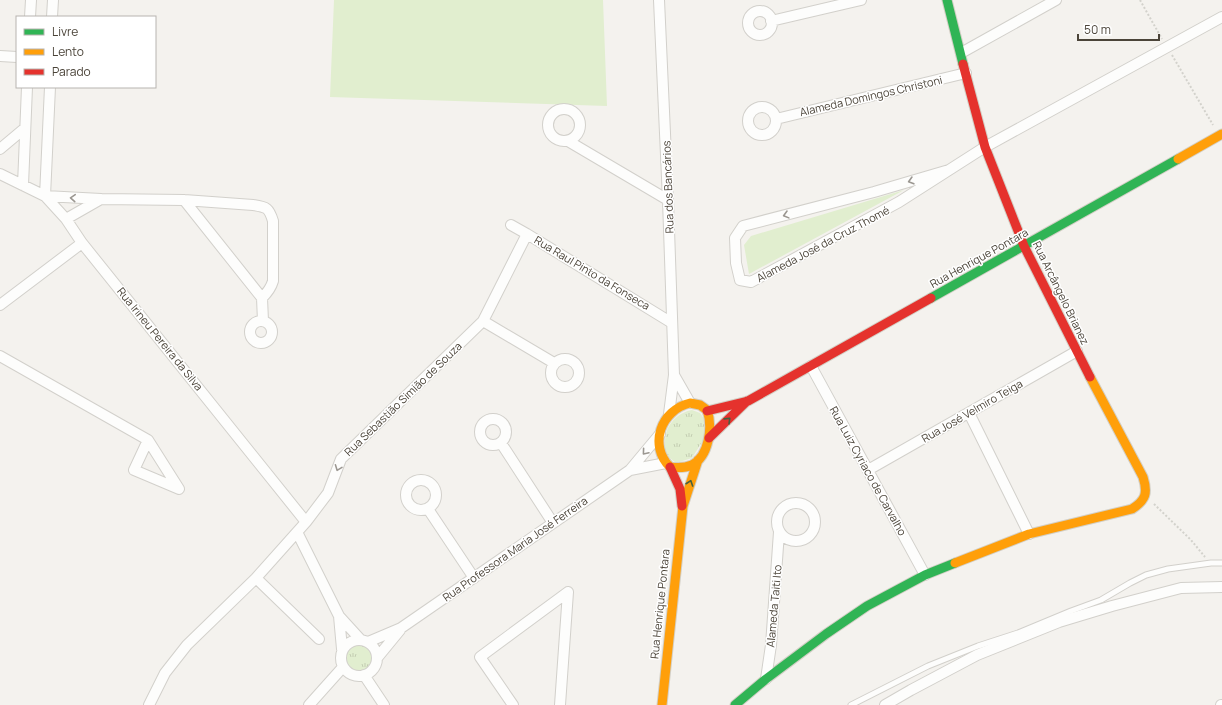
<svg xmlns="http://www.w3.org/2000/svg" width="1222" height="705" viewBox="0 0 1222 705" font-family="Manrope,sans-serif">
<defs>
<pattern id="grass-tufts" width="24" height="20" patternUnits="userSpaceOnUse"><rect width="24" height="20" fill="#e1eecf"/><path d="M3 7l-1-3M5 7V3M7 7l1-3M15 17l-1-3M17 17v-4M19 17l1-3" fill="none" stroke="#c3cdb2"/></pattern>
</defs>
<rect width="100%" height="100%" fill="#f4f2ee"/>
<path fill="url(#grass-tufts)" d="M692 410 700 413 705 420 704 439 692 458 676 463 665 454C665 448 664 441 666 435 668 422 680 412 692 410Z
M346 658a13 13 0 1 1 26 0a13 13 0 1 1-26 0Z"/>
<path fill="#e1eecf" d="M334 0H603L607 106 330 97Z
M904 190 749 274 744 245 751 236Z"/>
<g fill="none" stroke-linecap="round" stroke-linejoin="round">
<defs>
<path id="lane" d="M851 705 928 666 978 646 1018 633 1071 611 1101 600 1130 583 1146 575 1168 569 1211 563H1222"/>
<path id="street" d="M659 0 668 200 674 375 669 414
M748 23a12 12 0 1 1 24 0a12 12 0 1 1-24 0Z
M30 17 31 0
M52 17 53 0
M771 21 861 0
M961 53 1056 0
M0 56 17 57
M50 87 45 196 101 199
M748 121a14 14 0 1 1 28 0a14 14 0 1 1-28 0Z
M548 125a16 16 0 1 1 32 0a16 16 0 1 1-32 0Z
M776 119 966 73
M568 141 668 200
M0 149 25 128
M949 170 874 192 743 226 735 238 736 263 740 280 751 282 899 202 985 147 1222 17
M0 174 45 196 66 219 82 243 306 522
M23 185 27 87
M184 200 262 298
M66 219 101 199 184 200 253 205C267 207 269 208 273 221V281C271 288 268 292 262 298L263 321
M511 225 527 234 672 323
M0 305 82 243
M250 332a11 11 0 1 1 22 0a11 11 0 1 1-22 0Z
M483 321 554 363
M0 356 148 440
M551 373a14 14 0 1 1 28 0a14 14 0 1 1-28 0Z
M811 366 925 575
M674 375 690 403
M969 413 1029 534
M480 432a13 13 0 1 1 26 0a13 13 0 1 1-26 0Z
M148 440 179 489 134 470Z
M501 443 553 523
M630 470 666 463
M868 470 1077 351
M406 495a15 15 0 1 1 30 0a15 15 0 1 1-30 0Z
M777 522a19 19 0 1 1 38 0a19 19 0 1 1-38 0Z
M428 509 474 578
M297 532 339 616 360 639
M256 578 319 639
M339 616 342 649
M341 658a18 18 0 1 1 36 0a18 18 0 1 1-36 0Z
M368 642 401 628 630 470 660 434
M377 658 400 630
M364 675 384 705
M766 679 771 645 779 532
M149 705 165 673 187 645 256 578 306 522 328 493 341 459 483 321 527 234
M309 705 343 667
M513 705 480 657 568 592
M560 705 568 592
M885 705 911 690 977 655 1059 622 1112 606 1181 588 1222 587
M1221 705H1222"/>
<path id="fast" d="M947 0 963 64
M931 298 1178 159
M735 705 766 679 826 634 867 606 925 575 955 563"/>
<path id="slow" d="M1178 159 1222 134
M690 403 700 405 707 410C713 427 709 456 692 465 685 468 677 468 670 467 648 445 661 410 690 403Z
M955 563 1029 534 1132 509C1146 500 1148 493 1143 477L1090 377
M662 705 683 506 698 460"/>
<path id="jam" d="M963 64 985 147 1024 246 1090 377
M707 411 748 401 931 298
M709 438 747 401
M670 467 680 489 682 506"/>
</defs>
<use href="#lane" stroke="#d2d0cb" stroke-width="7"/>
<use href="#street" stroke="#d2d0cb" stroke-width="12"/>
<use href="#fast" stroke="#d3cfc5" stroke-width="11"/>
<use href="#slow" stroke="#d3cfc5" stroke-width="11"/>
<use href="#jam" stroke="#d3cfc5" stroke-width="11"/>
<path stroke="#d3d2cc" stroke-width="2" stroke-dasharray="2 2" stroke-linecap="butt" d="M1140 0 1162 39
M1172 55 1213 125
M1154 504 1191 540 1205 557"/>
<use href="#lane" stroke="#fdfdfc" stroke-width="5"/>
<use href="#street" stroke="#fdfdfc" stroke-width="10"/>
<use href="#fast" stroke="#30b455" stroke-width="9"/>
<use href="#slow" stroke="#ff9f0a" stroke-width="9"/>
<use href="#jam" stroke="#e5322d" stroke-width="9"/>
</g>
<defs><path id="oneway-chevron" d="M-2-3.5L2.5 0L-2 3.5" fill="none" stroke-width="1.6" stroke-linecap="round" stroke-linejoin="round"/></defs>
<g stroke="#9b9791">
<use href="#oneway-chevron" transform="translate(911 181) rotate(164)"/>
<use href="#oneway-chevron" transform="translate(73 198) rotate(-176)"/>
<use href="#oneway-chevron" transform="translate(786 215) rotate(165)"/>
<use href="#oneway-chevron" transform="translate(645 452) rotate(130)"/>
<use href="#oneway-chevron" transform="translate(338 468) rotate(111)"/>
</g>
<g stroke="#446040">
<use href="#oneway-chevron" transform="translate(728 420) rotate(-44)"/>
<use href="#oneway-chevron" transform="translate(690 483) rotate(-71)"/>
</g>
<g text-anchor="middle" stroke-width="3" stroke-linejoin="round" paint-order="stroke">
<g font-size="11" fill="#4b4439" stroke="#fff">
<text transform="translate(871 96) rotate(-13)" y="4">Alameda Domingos Christoni</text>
<text transform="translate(668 187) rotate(-92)" y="4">Rua dos Bancários</text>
<text transform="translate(823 244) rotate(-28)" y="4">Alameda José da Cruz Thomé</text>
<text transform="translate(979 258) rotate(-29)" y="4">Rua Henrique Pontara</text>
<text transform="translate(592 273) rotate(31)" y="4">Rua Raul Pinto da Fonseca</text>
<text transform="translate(1061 293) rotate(64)" y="4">Rua Arcângelo Brianez</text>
<text transform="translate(160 339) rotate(51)" y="4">Rua Irineu Pereira da Silva</text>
<text transform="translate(403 399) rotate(-44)" y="4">Rua Sebastião Simião de Souza</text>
<text transform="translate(972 411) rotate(-30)" y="4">Rua José Velmiro Teiga</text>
<text transform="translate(868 471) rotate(61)" y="4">Rua Luiz Cyriaco de Carvalho</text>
<text transform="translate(515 549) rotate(-35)" y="4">Rua Professora Maria José Ferreira</text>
<text transform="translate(660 604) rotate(-84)" y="4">Rua Henrique Pontara</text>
<text transform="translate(774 606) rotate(-85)" y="4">Alameda Taiti Ito</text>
</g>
</g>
<rect x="16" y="16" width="140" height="72" fill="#ffffff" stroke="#b7b4b0"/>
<rect x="24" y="29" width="20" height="6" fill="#30b455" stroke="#b7b4b0"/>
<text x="52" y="36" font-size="12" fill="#4b4439">Livre</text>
<rect x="24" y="49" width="20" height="6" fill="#ff9f0a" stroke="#b7b4b0"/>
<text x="52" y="56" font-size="12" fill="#4b4439">Lento</text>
<rect x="24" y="69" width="20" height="6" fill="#e5322d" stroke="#b7b4b0"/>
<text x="52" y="76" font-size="12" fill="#4b4439">Parado</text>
<path d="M1078 34v6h81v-6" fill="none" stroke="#4b4439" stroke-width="2"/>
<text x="1084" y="34" font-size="12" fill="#4b4439" stroke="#ffffff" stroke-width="3" paint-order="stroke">50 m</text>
</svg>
